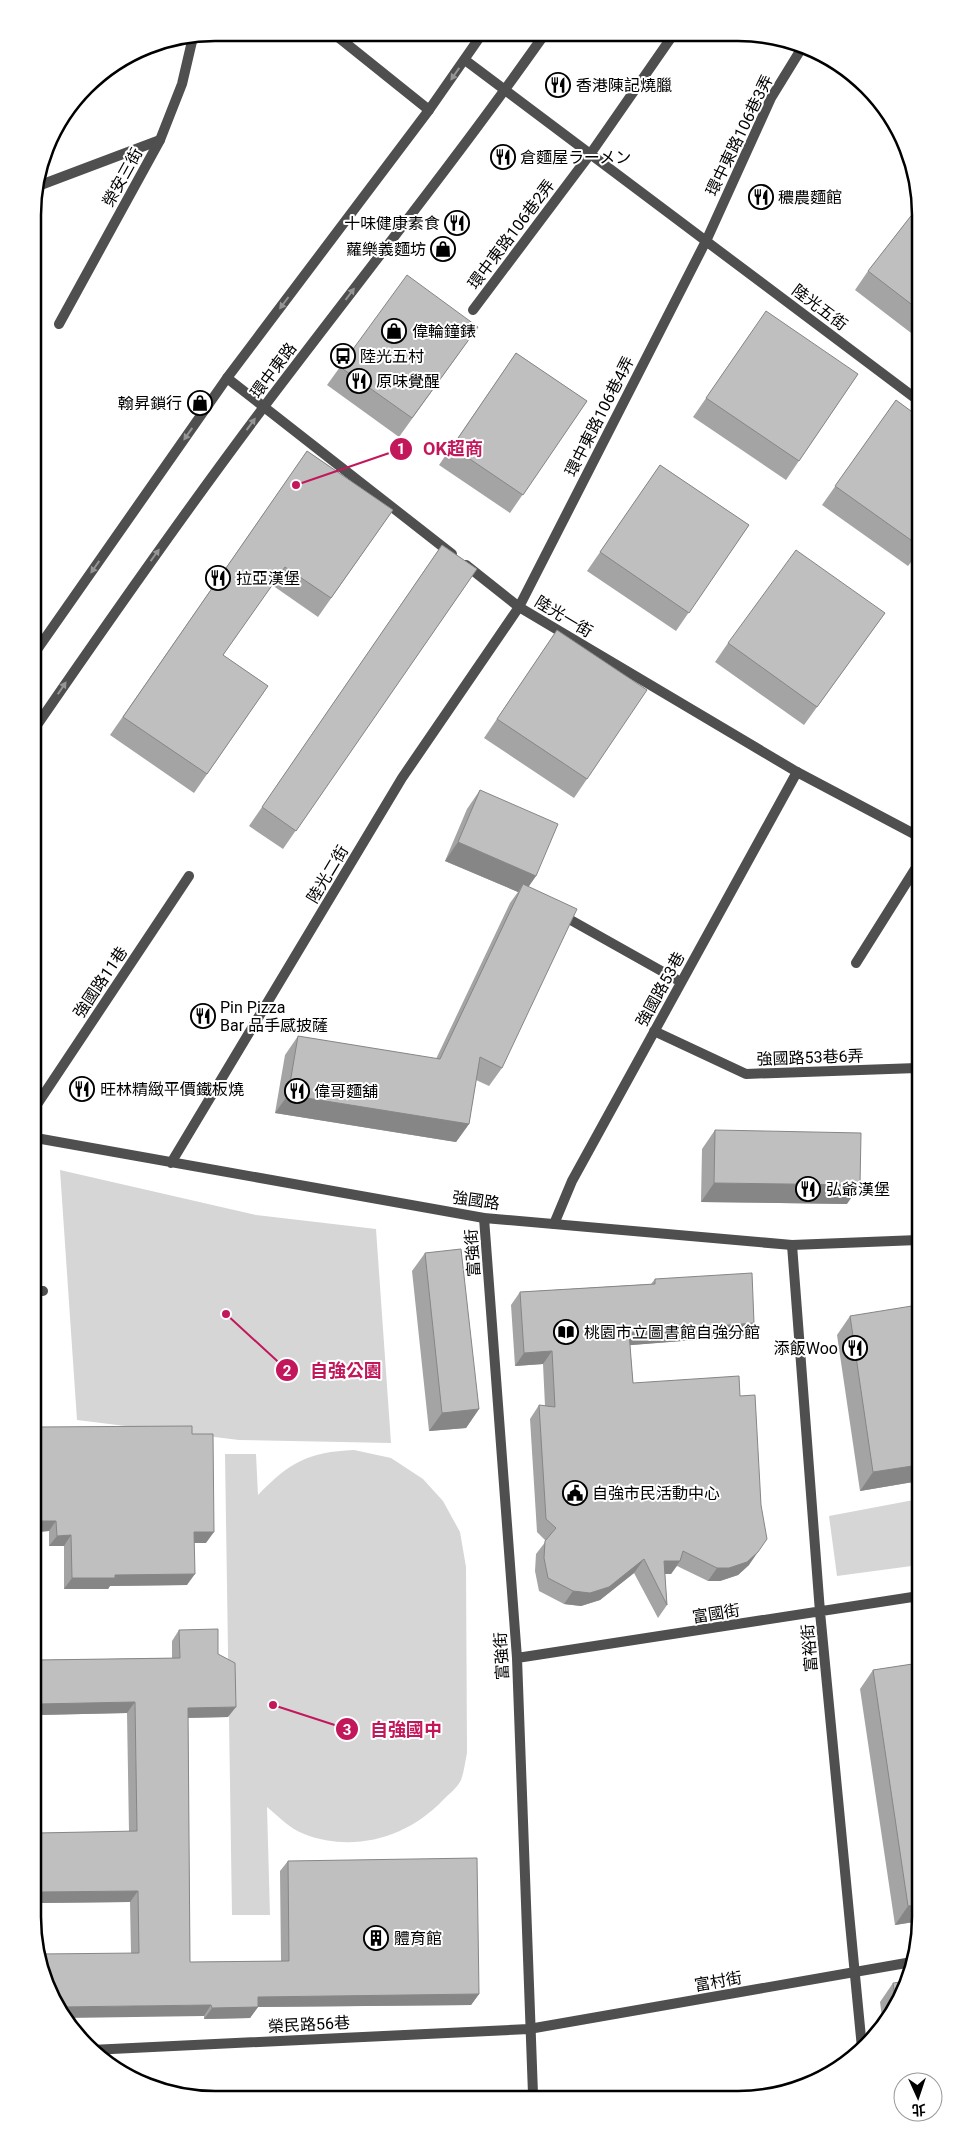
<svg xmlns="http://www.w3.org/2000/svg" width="953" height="2132" viewBox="0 0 953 2132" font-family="Roboto,'Noto Sans TC','Noto Sans JP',sans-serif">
<rect width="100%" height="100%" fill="#fff"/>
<path fill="#d6d6d6" d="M60 1170 256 1215 376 1229 391 1443 239 1440 77 1420Z
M354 1450 391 1458 423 1479 443 1501 460 1532 466 1567 467 1753C465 1762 464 1772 461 1780 458 1787 449 1794 443 1800 407 1838 353 1853 304 1834 289 1828 279 1817 267 1807L270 1915H232L225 1454H256L258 1495C290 1462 308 1452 354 1450Z
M919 1499V1565L837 1576 829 1516Z"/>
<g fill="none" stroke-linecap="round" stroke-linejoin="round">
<path stroke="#4f4f4f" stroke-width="10" d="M209 34 338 37 429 110
M38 186 160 140
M473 310 591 153 673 35
M560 914 681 982
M856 963 917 866
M654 1031 746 1074 917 1068
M36 1106 189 876
M484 1218 517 1658 533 2094
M554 1224 572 1181 797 772
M792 1245 820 1612 862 2048
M37 1291H43
M517 1658 919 1596
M91 2050 529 2029 912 1962"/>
<path stroke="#4f4f4f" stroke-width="10" d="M465 60 915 398
M59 324 160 140 182 84 193 37
M227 378 452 554
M466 565 519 607 797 772 916 835
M36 1138 484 1218 792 1245 918 1240
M171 1163 402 778 519 607 707 239 771 98 803 46"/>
<path stroke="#4f4f4f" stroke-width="10" d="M34 654 227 378 429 110 482 34
M35 728C110 619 186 510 266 404 359 281 455 161 544 35"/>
</g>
<path fill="#a4a4a4" d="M914 212 915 336 855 290 868 271Z
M478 327 399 437 327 385 340 367Z
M753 330 858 374 786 480 693 417Z
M516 353 587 401 510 513 439 465Z
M896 400 915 414V557L908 566 822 505Z
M307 451 393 510 318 617 272 585 223 655 268 686 194 793 110 735Z
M660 465 749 525 676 631 587 571Z
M442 545 477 569 283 849 249 826Z
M885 613 804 725 715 662 728 643Z
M557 630 587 779 574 798 484 738Z
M480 790 536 876 528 886 502 1068 489 1086 476 1080 469 1124 456 1142 275 1113 285 1055 298 1036 436 1059 510 903 518 892 445 861 467 809Z
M715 1130 847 1204 701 1202 702 1149Z
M425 1253 479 1409 466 1428 429 1431 412 1271Z
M655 1279 754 1323 745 1336 630 1345 633 1383 749 1565 738 1575 720 1581H708L677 1566 671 1574H665L667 1605 658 1618 634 1573 600 1600 581 1606 564 1604 539 1591 535 1571 536 1554 546 1541 537 1532 530 1419 539 1405 545 1406 543 1364 515 1366 511 1305 520 1292 651 1284Z
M850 1316 919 1481 860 1491 837 1335Z
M37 1427 192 1434 206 1543H194L187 1585 110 1586 108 1589H64V1546H49V1531L37 1532Z
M179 1630 218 1654 228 1717 188 1718 190 1962 281 1961 280 1871 288 1861 479 1994 471 2005 258 2007 250 2018 204 2019V2016L131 1953 130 1902 39 1903 38 1833 129 1832 127 1713 38 1715V1660L172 1658V1641Z
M919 1663 920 1921 895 1925 860 1689 873 1670Z
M893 1983 907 1986 883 2025 880 2002Z"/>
<path fill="#868686" d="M458 842 536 876 523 895V884L518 892 445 861Z
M288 1095 469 1124 456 1142 275 1113Z
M714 1183 860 1185 847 1204 701 1202Z
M754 1323 745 1336 620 1346 629 1333Z
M552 1351 543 1364 515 1366 524 1353Z
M479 1409 466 1428 429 1431 442 1413Z
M919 1465V1481L860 1491 873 1472Z
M37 1521H56L49 1531 37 1532Z
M194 1532H214L206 1543H187Z
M71 1535 64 1546H49L57 1536Z
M758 1552 749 1565 738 1575 720 1581H708L717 1568Z
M644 1559 634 1573 600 1600 581 1606 564 1604 573 1591Z
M664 1561H680L671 1574H655Z
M195 1574 187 1585 110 1586 108 1589H64L72 1578 115 1575Z
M135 1702 127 1713 38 1715V1704Z
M236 1707 228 1717 181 1718 188 1708Z
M138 1891 130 1902 39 1903V1892Z
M920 1905V1921L895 1925 908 1906Z
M479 1994 471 2005 258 2007 250 2018 204 2019 212 2008 258 1997Z
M211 2005 204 2016 65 2018 57 2007Z"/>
<path fill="#bfbfbf" stroke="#868686" d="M914 212 915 307 868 271Z
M407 275 478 327 412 418 340 367Z
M766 311 858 374 799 461 706 398Z
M516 353 587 401 523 495 452 447Z
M896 400 915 414V543L835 486Z
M307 451 393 510 331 598 285 567 223 655 268 686 207 774 123 717Z
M660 465 749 525 689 613 600 552Z
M442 545 477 569 296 831 262 807Z
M796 550 885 613 817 707 728 643Z
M557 630 647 690 587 779 497 719Z
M480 790 558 824 536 876 458 842Z
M523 884 577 909 502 1068 480 1057 469 1124 288 1095 298 1036 440 1059Z
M715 1130 861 1133 860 1185 714 1183Z
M461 1249 479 1409 442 1413 425 1253Z
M752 1273 754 1323 629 1333 633 1383 739 1376 740 1396 755 1395 761 1505 767 1539 758 1552 747 1562 729 1568H717L683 1551 680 1561H664L667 1605 644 1559 609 1587 590 1593 573 1591 548 1578 544 1558 545 1541 556 1528 546 1519 539 1405 555 1407 552 1351 524 1353 520 1292 655 1284V1279Z
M918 1305 919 1465 873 1472 850 1316Z
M192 1426V1434H213L214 1532H194L195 1574 115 1575V1578H72L71 1535 57 1536 56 1521H37V1427Z
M218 1629V1654L235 1663 236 1707 188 1708 190 1962 289 1961 288 1861 477 1858 479 1994 258 1997V2007L212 2008 211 2005 57 2007 39 1964V1954L139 1953 138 1891 39 1892 38 1833 137 1831 135 1702 38 1704V1660L180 1658 179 1630Z
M919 1663 920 1905 908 1906 873 1670Z
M908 1981 907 1986 896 2004 893 1983Z"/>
<defs><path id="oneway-solid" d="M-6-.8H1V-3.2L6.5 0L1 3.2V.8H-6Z" transform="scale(1.25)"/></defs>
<g fill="#959595">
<use href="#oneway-solid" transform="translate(455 74) rotate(125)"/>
<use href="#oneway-solid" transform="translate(350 294) rotate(-53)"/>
<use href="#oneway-solid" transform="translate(284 303) rotate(127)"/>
<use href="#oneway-solid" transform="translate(251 424) rotate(-54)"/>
<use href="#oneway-solid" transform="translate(188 434) rotate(125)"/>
<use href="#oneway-solid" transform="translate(155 555) rotate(-54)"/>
<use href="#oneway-solid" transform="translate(95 567) rotate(125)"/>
<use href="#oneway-solid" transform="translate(62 688) rotate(-56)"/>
</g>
<defs>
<symbol id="restaurant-ring" viewBox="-11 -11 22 22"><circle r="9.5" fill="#fff" stroke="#000" stroke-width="1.5"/><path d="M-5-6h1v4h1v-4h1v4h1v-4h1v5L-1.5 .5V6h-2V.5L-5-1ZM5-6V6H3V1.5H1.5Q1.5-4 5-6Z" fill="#000"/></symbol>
<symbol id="shop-ring" viewBox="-11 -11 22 22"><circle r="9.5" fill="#fff" stroke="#000" stroke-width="1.5"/><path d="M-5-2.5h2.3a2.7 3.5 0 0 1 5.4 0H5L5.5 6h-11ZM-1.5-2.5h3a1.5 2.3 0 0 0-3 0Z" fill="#000"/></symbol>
<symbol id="bus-ring" viewBox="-11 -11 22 22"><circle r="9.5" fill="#fff" stroke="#000" stroke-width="1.5"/><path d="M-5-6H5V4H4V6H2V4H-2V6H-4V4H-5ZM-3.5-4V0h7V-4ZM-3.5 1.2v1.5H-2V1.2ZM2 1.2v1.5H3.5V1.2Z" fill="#000"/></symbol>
<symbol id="library-ring" viewBox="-11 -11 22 22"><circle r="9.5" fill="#fff" stroke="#000" stroke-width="1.5"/><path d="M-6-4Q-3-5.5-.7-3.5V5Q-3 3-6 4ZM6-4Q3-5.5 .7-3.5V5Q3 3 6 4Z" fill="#000"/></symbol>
<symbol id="civic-ring" viewBox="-11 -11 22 22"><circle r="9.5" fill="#fff" stroke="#000" stroke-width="1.5"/><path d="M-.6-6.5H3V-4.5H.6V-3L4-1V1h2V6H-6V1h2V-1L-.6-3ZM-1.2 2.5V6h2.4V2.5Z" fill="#000"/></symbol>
<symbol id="building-ring" viewBox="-11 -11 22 22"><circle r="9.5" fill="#fff" stroke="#000" stroke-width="1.5"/><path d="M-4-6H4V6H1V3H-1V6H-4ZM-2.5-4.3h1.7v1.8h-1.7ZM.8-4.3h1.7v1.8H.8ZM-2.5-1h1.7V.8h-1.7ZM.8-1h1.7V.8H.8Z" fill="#000"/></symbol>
</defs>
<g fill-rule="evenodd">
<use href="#restaurant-ring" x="544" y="71" width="28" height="28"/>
<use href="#restaurant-ring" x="489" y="143" width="28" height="28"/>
<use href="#restaurant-ring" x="747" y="183" width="28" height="28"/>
<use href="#restaurant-ring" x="443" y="209" width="28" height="28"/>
<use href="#shop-ring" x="429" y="235" width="28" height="28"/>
<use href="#shop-ring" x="380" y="317" width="28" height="28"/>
<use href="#bus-ring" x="329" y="342" width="28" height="28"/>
<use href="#restaurant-ring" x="345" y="367" width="28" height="28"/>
<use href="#shop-ring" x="186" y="389" width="28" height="28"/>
<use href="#restaurant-ring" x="204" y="564" width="28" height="28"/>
<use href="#restaurant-ring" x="189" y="1002" width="28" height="28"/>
<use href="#restaurant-ring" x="68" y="1075" width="28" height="28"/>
<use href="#restaurant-ring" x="283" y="1077" width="28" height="28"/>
<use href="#restaurant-ring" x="794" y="1175" width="28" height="28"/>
<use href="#library-ring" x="552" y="1318" width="28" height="28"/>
<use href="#restaurant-ring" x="841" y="1334" width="28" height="28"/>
<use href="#civic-ring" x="561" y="1479" width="28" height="28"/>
<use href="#building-ring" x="362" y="1924" width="28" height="28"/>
</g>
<g text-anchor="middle" stroke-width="4" stroke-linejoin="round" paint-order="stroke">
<g font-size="16" fill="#000" stroke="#fff" text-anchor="start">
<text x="576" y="91">香港陳記燒臘</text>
<text x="520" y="163">倉麵屋ラーメン</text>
<text x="778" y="203">穠農麵館</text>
<text x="440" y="229" text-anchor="end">十味健康素食</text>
<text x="426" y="255" text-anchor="end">蘿樂義麵坊</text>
<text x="412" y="337">偉輪鐘錶</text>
<text x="360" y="362">陸光五村</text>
<text x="376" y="387">原味覺醒</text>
<text x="182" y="409" text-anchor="end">翰昇鎖行</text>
<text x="236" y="584">拉亞漢堡</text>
<text x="220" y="1013">Pin Pizza<tspan x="220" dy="18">Bar 品手感披薩</tspan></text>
<text x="100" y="1095">旺林精緻平價鐵板燒</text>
<text x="314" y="1097">偉哥麵舖</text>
<text x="826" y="1195">弘爺漢堡</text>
<text x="584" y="1338">桃園市立圖書館自強分館</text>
<text x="838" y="1354" text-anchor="end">添飯Woo</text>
<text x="592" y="1499">自強市民活動中心</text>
<text x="394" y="1944">體育館</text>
</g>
<g font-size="16" fill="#000" stroke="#fff">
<text transform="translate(739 135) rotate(-64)" y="6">環中東路106巷3弄</text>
<text transform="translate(122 177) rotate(-61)" y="6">榮安三街</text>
<text transform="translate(511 234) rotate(-53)" y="6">環中東路106巷2弄</text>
<text transform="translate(820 307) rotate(37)" y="6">陸光五街</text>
<text transform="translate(273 370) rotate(-53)" y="6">環中東路</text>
<text transform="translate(599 416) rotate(-63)" y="6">環中東路106巷4弄</text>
<text transform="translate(564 616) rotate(31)" y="6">陸光一街</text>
<text transform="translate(327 874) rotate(-59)" y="6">陸光二街</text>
<text transform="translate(100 982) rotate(-56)" y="6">強國路11巷</text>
<text transform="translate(660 989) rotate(-61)" y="6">強國路53巷</text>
<text transform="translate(810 1057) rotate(-2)" y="6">強國路53巷6弄</text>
<text transform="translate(476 1200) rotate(8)" y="6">強國路</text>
<text transform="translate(472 1253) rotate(-94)" y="6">富強街</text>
<text transform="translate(716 1613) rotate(-9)" y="6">富國街</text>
<text transform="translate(809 1648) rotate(-95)" y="6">富裕街</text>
<text transform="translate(501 1656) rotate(-93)" y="6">富強街</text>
<text transform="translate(718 1981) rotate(-10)" y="6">富村街</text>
<text transform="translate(309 2024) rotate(-3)" y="6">榮民路56巷</text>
</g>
</g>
<path d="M0 0H953V2132H0ZM215 41H738A174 174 0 0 1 912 215V1917A174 174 0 0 1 738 2091H215A174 174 0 0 1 41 1917V215A174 174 0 0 1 215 41Z" fill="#fff" fill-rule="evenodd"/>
<path fill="none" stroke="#000" stroke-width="2.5" d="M215 41H738A174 174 0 0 1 912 215V1917A174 174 0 0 1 738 2091H215A174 174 0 0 1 41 1917V215A174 174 0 0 1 215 41Z"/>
<path fill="none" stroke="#c2185b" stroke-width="2" d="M296 485L401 449M226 1314L287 1370M273 1705L347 1729"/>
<g fill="#c2185b" stroke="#fff" stroke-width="2">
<circle cx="296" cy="485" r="5"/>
<circle cx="226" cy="1314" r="5"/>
<circle cx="273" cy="1705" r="5"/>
<circle cx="401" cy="449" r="12"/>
<circle cx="287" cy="1370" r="12"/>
<circle cx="347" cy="1729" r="12"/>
</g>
<g font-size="15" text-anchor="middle" font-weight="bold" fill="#fff">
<text x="401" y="454">1</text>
<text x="287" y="1376">2</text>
<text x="347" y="1735">3</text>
</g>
<g font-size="18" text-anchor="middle" font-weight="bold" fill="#c2185b" stroke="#fff" stroke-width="4" stroke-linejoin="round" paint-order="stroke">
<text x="453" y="455">OK超商</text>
<text x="346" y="1377">自強公園</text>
<text x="406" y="1736">自強國中</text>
</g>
<g transform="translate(918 2097) rotate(177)"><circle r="24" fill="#ffffff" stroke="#999999"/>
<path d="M0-4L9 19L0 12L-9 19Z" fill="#000000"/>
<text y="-8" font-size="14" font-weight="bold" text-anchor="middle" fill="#000000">北</text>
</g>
</svg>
